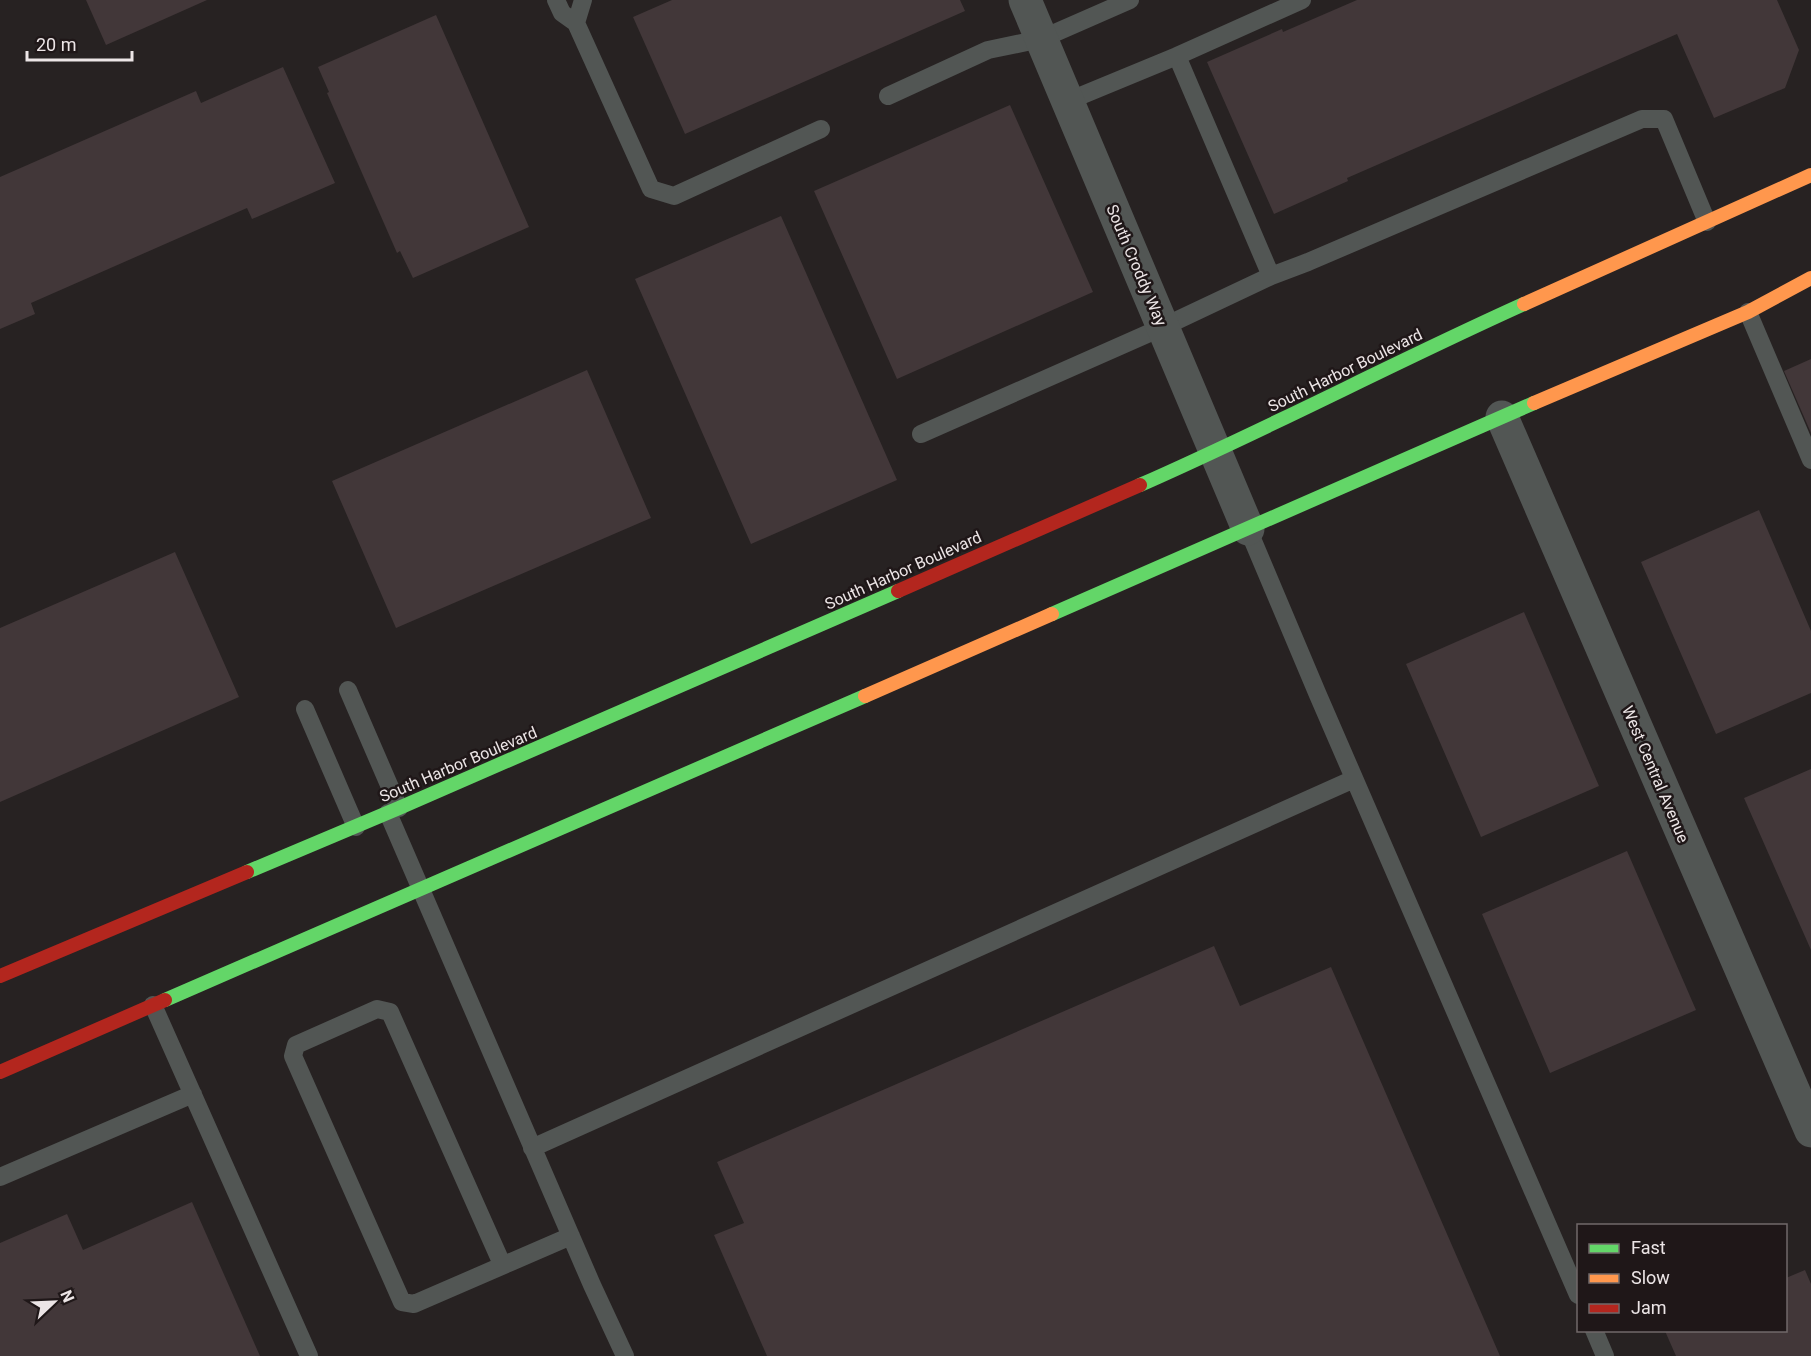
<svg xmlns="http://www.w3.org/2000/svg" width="1811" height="1356" viewBox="0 0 1811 1356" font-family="Roboto,sans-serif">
<rect width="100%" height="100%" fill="#272222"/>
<path fill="#423739" d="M86 0H207L106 45Z
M672 0H960L965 11 685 134 633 17Z
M1357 0H1777L1799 50 1785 88 1714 118 1677 34 1347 178 1348 181 1274 214 1207 62 1282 29 1283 32Z
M436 15 529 227 413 278 400 251 397 253 327 93 329 92 318 67Z
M283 67 335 183 252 219 247 208 31 303 35 314 0 329V177L196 91 201 103Z
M1010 105 1093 292 897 379 814 191Z
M781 216 897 480 751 544 635 279Z
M1811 359V433L1784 371Z
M587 370 651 518 396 628 332 481Z
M1759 510 1811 631V693L1716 734 1641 562Z
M175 552 239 697 0 802V628Z
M1524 612 1599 786 1481 837 1406 664Z
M1811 769V950L1744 798Z
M1627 851 1696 1010 1550 1073 1482 914Z
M1214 946 1240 1006 1331 967 1500 1356H767L714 1235 744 1223 717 1162Z
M192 1202 260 1356H0V1243L67 1214 83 1250Z
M1805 1270 1811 1284V1356H1676L1665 1331 1667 1330H1786V1278Z"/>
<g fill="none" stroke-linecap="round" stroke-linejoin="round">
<path stroke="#525654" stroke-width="18" d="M556 0 562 13 576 23
M583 0 576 23 651 189 674 196 821 129
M1177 56 1302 0
M888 96 988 50 1041 39 1130 0
M1068 101 1177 56 1271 276 1308 262 1642 119H1664L1707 222
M1748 312 1811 460
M921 434 1163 327 1271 276
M1248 529 1318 695 1578 1295
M348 690 399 808
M305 709 356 827
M388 813 592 1285 625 1356
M153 1005 309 1356
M532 1148 1354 779
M0 1177 193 1094
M502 1264 390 1012 377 1009 296 1045 293 1056 402 1302 414 1304 571 1236
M1594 1330 1605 1356"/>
<path stroke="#525654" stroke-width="33" d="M1025 0 1248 529
M1502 417 1811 1131"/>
<path stroke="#63d668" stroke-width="14" d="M1140 485C1270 428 1395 362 1524 304
M1052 614 1534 403
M247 872 399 808 898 591
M165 1000 865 696"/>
<path stroke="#ff974d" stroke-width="14" d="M1524 304 1811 175
M1534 403 1748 312 1811 278
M865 696 1052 614"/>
<path stroke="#b3261e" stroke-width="14" d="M898 591 1140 485
M0 976 247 872
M0 1072 165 1000"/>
</g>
<g text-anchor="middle" stroke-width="5" stroke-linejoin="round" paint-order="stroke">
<g font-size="16" fill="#ece5e6" stroke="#1f1718">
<text transform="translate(1137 265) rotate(67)" y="6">South Croddy Way</text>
<text transform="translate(1345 370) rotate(-26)" y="6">South Harbor Boulevard</text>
<text transform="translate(903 570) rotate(-24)" y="6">South Harbor Boulevard</text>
<text transform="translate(458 764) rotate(-23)" y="6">South Harbor Boulevard</text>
<text transform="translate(1656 774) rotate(67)" y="6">West Central Avenue</text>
</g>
</g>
<rect x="1577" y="1224" width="210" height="108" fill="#1f1718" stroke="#71696a" stroke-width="1.5"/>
<rect x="1589" y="1244" width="30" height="9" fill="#63d668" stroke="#71696a" stroke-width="1.5"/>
<text x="1631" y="1254" font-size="18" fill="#ece5e6">Fast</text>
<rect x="1589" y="1274" width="30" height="9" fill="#ff974d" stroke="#71696a" stroke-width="1.5"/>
<text x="1631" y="1284" font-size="18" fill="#ece5e6">Slow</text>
<rect x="1589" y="1304" width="30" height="9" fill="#b3261e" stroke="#71696a" stroke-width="1.5"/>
<text x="1631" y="1314" font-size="18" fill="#ece5e6">Jam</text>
<g transform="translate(54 1302) rotate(67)" stroke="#1f1718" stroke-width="4.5" paint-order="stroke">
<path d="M0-4.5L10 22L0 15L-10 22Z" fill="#ece5e6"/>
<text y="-9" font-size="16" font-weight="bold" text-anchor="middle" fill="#ece5e6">N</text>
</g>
<path d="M27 51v9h105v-9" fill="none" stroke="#ece5e6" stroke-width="3"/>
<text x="36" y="51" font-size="18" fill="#ece5e6" stroke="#1f1718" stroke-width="4.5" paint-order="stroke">20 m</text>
</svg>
